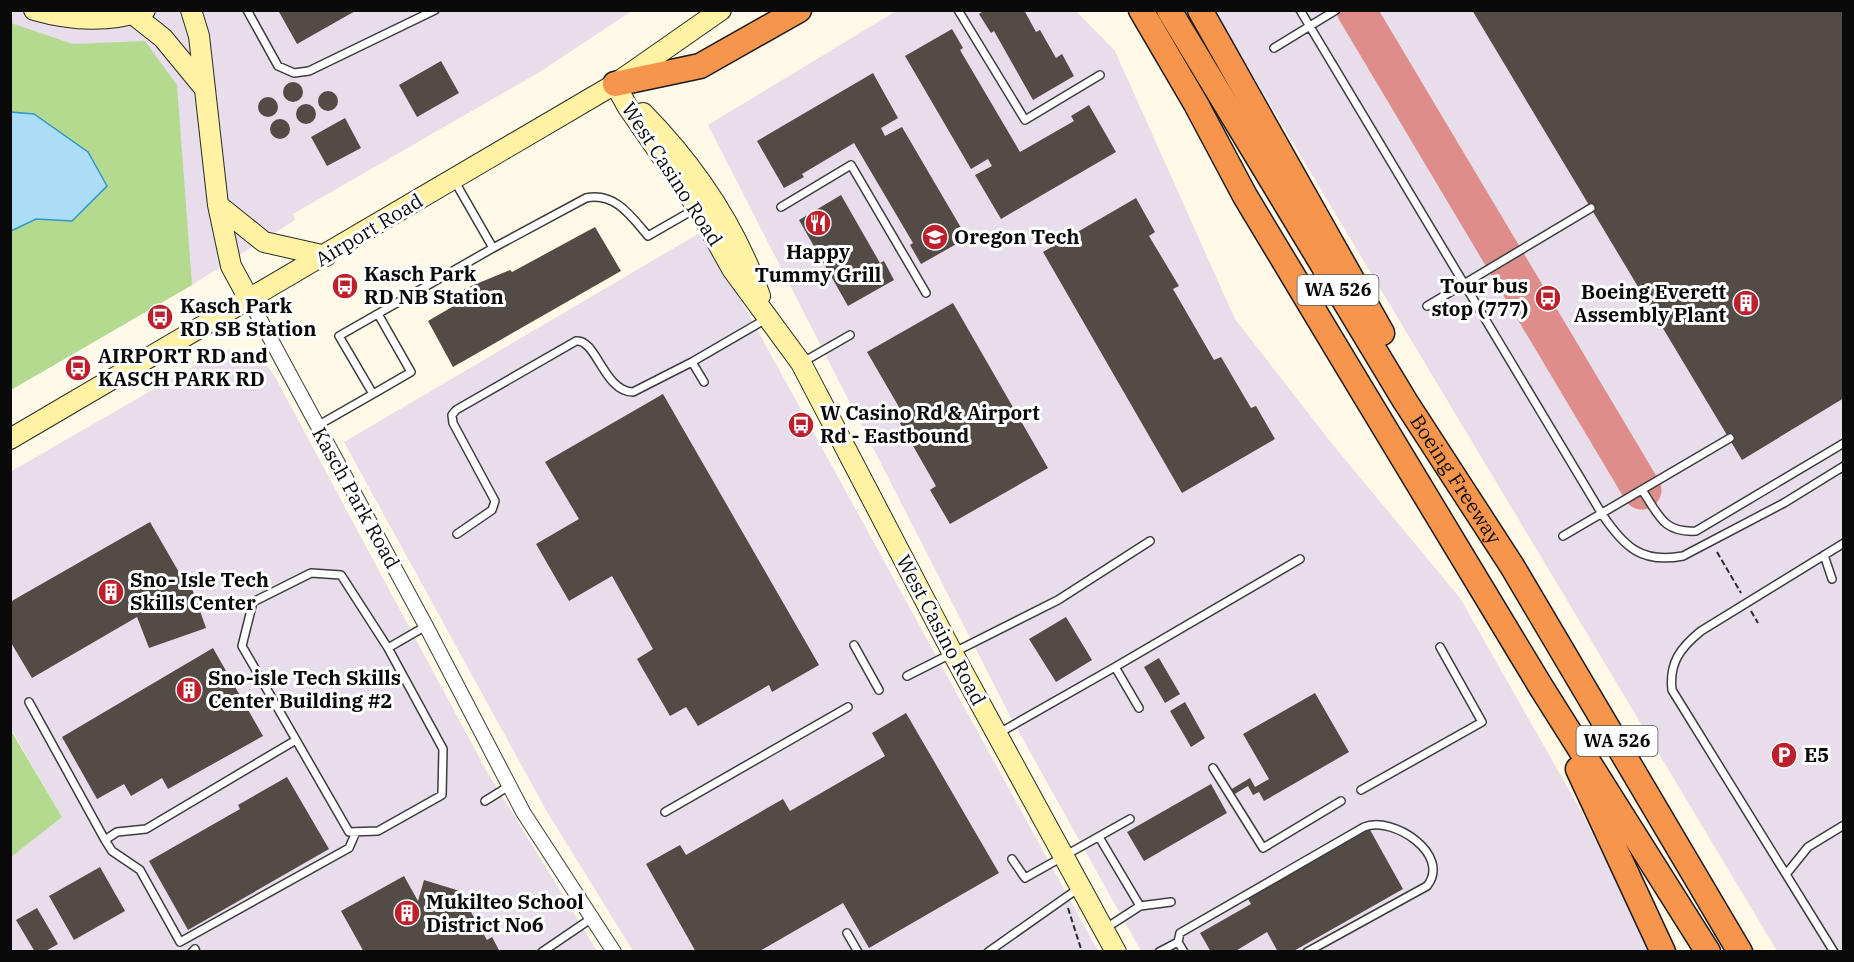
<svg xmlns="http://www.w3.org/2000/svg" width="1854" height="962" viewBox="0 0 1854 962" font-family="'IBM Plex Serif',serif">
<rect width="100%" height="100%" fill="#fffae7"/>
<path fill="#e8ddea" d="M11 11H632L538 73 293 214 295 220 192 285 11 390Z
M896 11H1076L1115 51 1235 319 1333 445 1460 598 1581 811 1651 951H1141L1010 716 708 125Z
M1214 11H1843V951H1777Z
M703 231 1098 951H633L546 810 344 442Z
M237 349 262 360 273 373 486 770 597 951H12L11 848 62 817 11 729 10 472 220 351Z"/>
<path fill="#b4da90" d="M11 23 73 44 145 41 177 85 192 285 11 390 10 231 36 219 72 221 34 114 11 112Z
M10 729 62 817 11 857H10Z"/>
<path fill="#abddf7" stroke="#3096d0" stroke-width="1.5" d="M10 112 34 114 88 152 107 186 72 221 36 219 11 231Z"/>
<g fill="none" stroke-linecap="round" stroke-linejoin="round">
<path stroke="#de8d8a" stroke-width="39" d="M1356 10 1642 490"/>
</g>
<path fill="#534b46" d="M278 10H357L297 44Z
M985 10H1024L1036 32 1040 30 1056 58 1062 54 1074 76 1033 100 994 31 991 33 979 14Z
M1472 10H1844V398L1742 460Z
M952 29 963 48 960 50 1020 152 1074 121 1071 116 1089 105 1116 152 1001 219 975 175 992 166 988 159 971 169 905 56Z
M441 61 459 93 417 117 399 85Z
M873 73 898 118 881 128 885 136 902 127 967 238 921 264 910 245 913 243 854 143 802 174 804 177 784 188 757 141Z
M283 92a10 10 0 1 1 20 0a10 10 0 1 1-20 0Z
M318 101a10 10 0 1 1 20 0a10 10 0 1 1-20 0Z
M258 107a10 10 0 1 1 20 0a10 10 0 1 1-20 0Z
M296 114a10 10 0 1 1 20 0a10 10 0 1 1-20 0Z
M345 118 361 148 327 166 311 137Z
M270 129a10 10 0 1 1 20 0a10 10 0 1 1-20 0Z
M841 195 880 263 884 261 894 280 848 306 799 220Z
M1136 198 1155 232 1149 236 1179 286 1173 289 1214 360 1221 357 1251 408 1256 406 1275 439 1182 493 1043 252Z
M595 227 621 271 453 367 428 321 469 297 464 289 510 270 512 272Z
M953 303 1048 468 950 524 930 490 936 486 897 418 903 414 867 352Z
M663 394 819 665 772 692 769 685 698 726 686 707 670 716 637 659 653 649 612 576 569 601 536 544 579 519 545 462Z
M150 522 184 581 189 580 206 628 149 648 137 617 32 678 10 641V602Z
M1066 617 1092 660 1056 682 1029 639Z
M213 648 263 736 168 789 162 778 131 796 124 784 97 799 62 737Z
M1159 658 1180 694 1165 703 1144 667Z
M1315 693 1349 752 1264 801 1259 792 1253 795 1248 786 1233 795 1230 790 1250 778 1255 787 1269 779 1243 734Z
M1185 702 1205 738 1191 747 1170 711Z
M906 713 999 873 869 948 843 903 758 952H696L646 864 680 845 686 855 783 799 790 811 885 756 872 733Z
M287 777 329 849 188 930 149 861 240 809 238 805Z
M1211 784 1227 813 1144 861 1127 832Z
M1369 828 1403 889 1292 952H1278L1267 932 1234 952H1211L1200 933 1251 904 1247 897Z
M100 867 125 911 74 940 49 896Z
M404 876 418 901 424 880 463 892 461 899 463 898 487 940 492 937 500 952H364L341 911Z
M37 908 58 944 44 952H35L16 920Z"/>
<g fill="none" stroke-linecap="round" stroke-linejoin="round">
<defs>
<path id="lane" d="M247 10 278 66 294 73 309 71 435 10
M958 10 1025 120 1100 75
M1300 10 1602 514C1624 547 1642 564 1683 556L1784 503 1844 466
M1274 48 1336 10
M781 207 851 165 926 293
M493 248 586 198C615 192 631 216 648 236L695 209
M1427 306 1591 208
M803 362 850 335
M704 382 692 362 766 319
M373 394 411 372 378 314
M317 426 373 394 339 336 493 248 454 180
M1642 490C1659 515 1663 533 1696 531L1844 443
M457 534 492 510 495 501 453 423 452 415 456 410 576 341C596 338 604 392 633 392L692 362
M1563 536 1730 438
M1824 555 1832 579
M311 573 341 575 388 648 443 749 442 795 378 831 349 832 242 646 253 602Z
M854 645 879 690
M388 648 426 626
M1115 667 1300 559
M907 676 1058 600 1150 541
M29 702 105 840
M999 733 1115 667 1139 708
M296 740 146 829 117 832 105 840 112 851 140 870 180 942 349 848 356 832
M1213 768 1263 848 1341 801
M1361 790 1482 722 1440 647
M485 801 509 786
M665 812 848 707
M1099 837 1140 906
M1012 859 1025 878 1130 819
M1787 873 1808 847 1844 825
M1106 928 1140 906 1171 902
M847 933 858 952
M1178 942 1180 933 1364 827C1393 815 1452 855 1427 886L1307 952
M192 952 195 949 196 952
M542 952 592 918
M988 952 1079 888
M1159 952 1178 942 1184 952
M1834 952 1672 690C1669 663 1680 648 1701 631L1844 543"/>
<path id="street" d="M250 301 426 626 523 812 614 952"/>
<path id="secondary" d="M34 10C72 21 108 23 145 10
M191 10 199 36 218 205 231 266 250 301
M134 15 163 38 205 89
M615 84 627 106 701 213 732 269 801 363 952 652 1116 952
M643 113C694 165 736 227 760 296
M218 205 264 242 326 256
M10 439 615 84 721 10"/>
<g id="highway">
<path d="M1141 10 1196 104 1245 196 1340 354 1541 687 1708 952"/>
<path id="s1" d="M1169 10 1405 401 1512 566 1740 952"/>
<path d="M1200 10 1382 333"/>
<path d="M615 84 700 66 799 10"/>
<path d="M1578 769 1663 952"/>
</g>
</defs>
<use href="#lane" stroke="#3d3d3d" stroke-width="10"/>
<use href="#street" stroke="#3d3d3d" stroke-width="16"/>
<use href="#secondary" stroke="#2c2c2c" stroke-width="22"/>
<use href="#highway" stroke="#1b1b1b" stroke-width="27"/>
<path stroke="#2c2c2c" stroke-width="2" stroke-dasharray="6 3" stroke-linecap="butt" d="M1717 552 1741 593
M1751 611 1758 623
M1068 908 1082 952"/>
<use href="#lane" stroke="#fff" stroke-width="7"/>
<use href="#street" stroke="#fff" stroke-width="14"/>
<use href="#secondary" stroke="#fff2a2" stroke-width="20"/>
<use href="#highway" stroke="#f8954c" stroke-width="24"/>
</g>
<defs>
<symbol id="restaurant-disc" viewBox="-11 -11 22 22"><circle r="9.5" fill="#bc202d" stroke="#fff"/><path d="M-5-6h1v4h1v-4h1v4h1v-4h1v5L-1.5 .5V6h-2V.5L-5-1ZM5-6V6H3V1.5H1.5Q1.5-4 5-6Z" fill="#fff"/></symbol>
<symbol id="school-disc" viewBox="-11 -11 22 22"><circle r="9.5" fill="#bc202d" stroke="#fff"/><path d="M0-5L7-2L0 1L-7-2ZM-4 1L0 2.5L4 1V4Q0 6-4 4Z" fill="#fff"/></symbol>
<symbol id="bus-disc" viewBox="-11 -11 22 22"><circle r="9.5" fill="#bc202d" stroke="#fff"/><path d="M-5-6H5V4H4V6H2V4H-2V6H-4V4H-5ZM-3.5-4V0h7V-4ZM-3.5 1.2v1.5H-2V1.2ZM2 1.2v1.5H3.5V1.2Z" fill="#fff"/></symbol>
<symbol id="building-disc" viewBox="-11 -11 22 22"><circle r="9.5" fill="#bc202d" stroke="#fff"/><path d="M-4-6H4V6H1V3H-1V6H-4ZM-2.5-4.3h1.7v1.8h-1.7ZM.8-4.3h1.7v1.8H.8ZM-2.5-1h1.7V.8h-1.7ZM.8-1h1.7V.8H.8Z" fill="#fff"/></symbol>
<symbol id="parking-disc" viewBox="-11 -11 22 22"><circle r="9.5" fill="#bc202d" stroke="#fff"/><path d="M-3.5-5.5H1a3.5 3.5 0 0 1 0 7H-1V5.5H-3.5ZM-1-3.4V-.6H.8a1.4 1.4 0 0 0 0-2.8Z" fill="#fff"/></symbol>
</defs>
<g fill-rule="evenodd">
<use href="#restaurant-disc" x="803" y="208" width="30" height="30"/>
<use href="#school-disc" x="920" y="222" width="30" height="30"/>
<use href="#bus-disc" x="330" y="271" width="30" height="30"/>
<use href="#bus-disc" x="1533" y="283" width="30" height="30"/>
<use href="#building-disc" x="1731" y="288" width="30" height="30"/>
<use href="#bus-disc" x="145" y="302" width="30" height="30"/>
<use href="#bus-disc" x="63" y="353" width="30" height="30"/>
<use href="#bus-disc" x="786" y="410" width="30" height="30"/>
<use href="#building-disc" x="96" y="577" width="30" height="30"/>
<use href="#building-disc" x="174" y="675" width="30" height="30"/>
<use href="#parking-disc" x="1769" y="740" width="30" height="30"/>
<use href="#building-disc" x="392" y="898" width="30" height="30"/>
</g>
<g text-anchor="middle" stroke-width="6" stroke-linejoin="round" paint-order="stroke">
<g fill="#fff" stroke="#545454" stroke-width="1.5">
<rect x="1297.5" y="275" width="81" height="30" rx="4.5"/>
<rect x="1576.5" y="726" width="81" height="30" rx="4.5"/>
</g>
<g font-size="18" font-weight="bold" fill="#0a0a0a">
<text x="1338" y="296">WA 526</text>
<text x="1617" y="747">WA 526</text>
</g>
<g font-size="20" fill="#0a0a0a" stroke="#fff">
<text transform="translate(672 174) rotate(57)" y="7">West Casino Road</text>
<text transform="translate(369 230) rotate(-31)" y="7">Airport Road</text>
<text dy="7" stroke="none"><textPath href="#s1" startOffset="550">Boeing Freeway</textPath></text>
<text transform="translate(356 498) rotate(61)" y="7">Kasch Park Road</text>
<text transform="translate(941 630) rotate(62)" y="7">West Casino Road</text>
</g>
<g font-size="20" font-weight="bold" fill="#0a0a0a" stroke="#fff" text-anchor="start">
<text x="954" y="244">Oregon Tech</text>
<text x="818" y="259" text-anchor="middle">Happy<tspan x="818" dy="23">Tummy Grill</tspan></text>
<text x="364" y="281">Kasch Park<tspan x="364" dy="23">RD NB Station</tspan></text>
<text x="1528" y="293" text-anchor="end">Tour bus<tspan x="1528" dy="23">stop (777)</tspan></text>
<text x="1726" y="299" text-anchor="end">Boeing Everett<tspan x="1726" dy="23">Assembly Plant</tspan></text>
<text x="180" y="313">Kasch Park<tspan x="180" dy="23">RD SB Station</tspan></text>
<text x="98" y="363">AIRPORT RD and<tspan x="98" dy="23">KASCH PARK RD</tspan></text>
<text x="820" y="420">W Casino Rd &amp; Airport<tspan x="820" dy="23">Rd - Eastbound</tspan></text>
<text x="130" y="587">Sno- Isle Tech<tspan x="130" dy="23">Skills Center</tspan></text>
<text x="208" y="685">Sno-isle Tech Skills<tspan x="208" dy="23">Center Building #2</tspan></text>
<text x="1804" y="762">E5</text>
<text x="426" y="909">Mukilteo School<tspan x="426" dy="23">District No6</tspan></text>
</g>
</g>
<rect width="1854" height="962" fill="none" stroke="#0a0a0a" stroke-width="24"/>
</svg>
